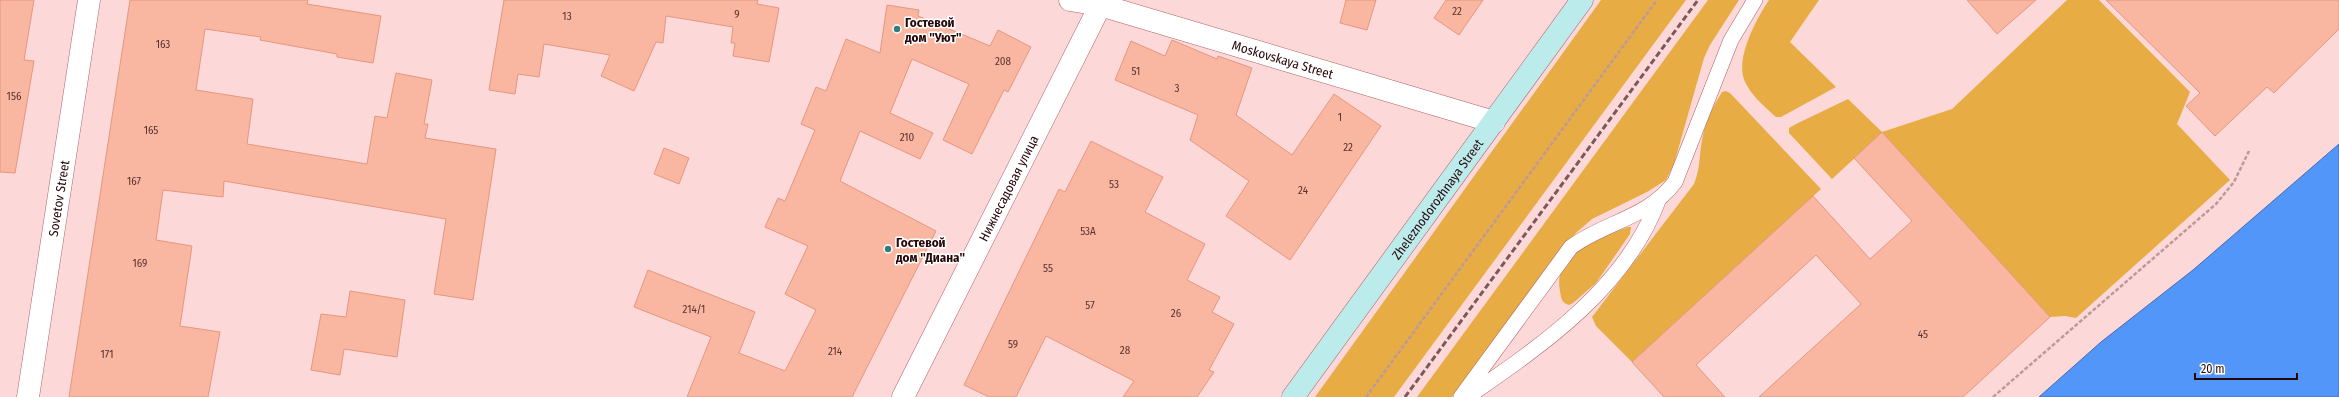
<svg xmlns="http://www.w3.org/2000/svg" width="2339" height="397" viewBox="0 0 2339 397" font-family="'Fira Sans Condensed',sans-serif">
<rect width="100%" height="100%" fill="#fdd8d8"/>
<path fill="#e8ac44" d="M1601 0H1686L1394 397H1315Z
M1708 0H1739L1710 45 1704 58 1674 164 1666 180 1647 192 1592 219 1576 233 1552 260 1452 397H1417Z
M1769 0H1819L1790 42 1836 87 1781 117H1776C1764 106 1747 92 1743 76 1738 53 1757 18 1769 0Z
M2067 0H2099L2190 92 2177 124 2230 180 2076 318 2065 316 2050 317 1882 133 1832 179 1789 133V128L1796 124 1848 99 1882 132 1952 109Z
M1726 91 1730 93 1821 189 1632 362 1596 326 1592 317 1694 184C1701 167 1699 152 1703 135 1706 119 1714 105 1722 92Z
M1628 227H1631L1630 234 1596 283 1573 303 1569 305C1561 303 1561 297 1560 291 1552 252 1601 238 1628 227Z"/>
<path fill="#5296f9" stroke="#456bb1" d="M2339 144V397H2039L2101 342 2193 270Z"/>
<path fill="#f9b7a2" stroke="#e6967d" d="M0 0H34L24 60 34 61 15 173 0 172Z
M130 0H308L307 4 381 16 373 63 337 57V54L260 40 261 37 205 29 196 90 253 99 247 144 367 164 375 116 387 118 396 73 432 80 424 124H428L425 138 496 149 473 300 434 294 446 219 224 181 223 197 163 190 156 240 192 246 180 326 220 332 208 397H69Z
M504 0H758L757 4 779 8 769 62 733 56 735 43H731L733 27 666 16 663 43 656 42 634 91 601 76 610 55 544 44 539 77 518 74 515 94 489 90Z
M1346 0H1376L1367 30 1340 23Z
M1446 0H1483L1459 35 1434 18Z
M1967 0H2036L1997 34Z
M2106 0H2339V29L2274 93 2267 87 2215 136 2186 106 2200 93Z
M887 5 919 10 918 16 990 46 998 30 1031 47 1008 92 1004 90 972 154 943 140 969 84 912 59 890 113 933 133 920 159 860 131 840 181 936 231 852 397H687L711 337 634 307 648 270 755 312 739 353 785 371 816 310 785 294 808 246 765 227 778 198 785 201 815 130 801 124 816 87 826 91 846 39 880 53Z
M1172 40 1217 59 1218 56 1252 68 1236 115 1292 155 1334 94 1381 126 1290 260 1226 216 1249 181 1190 140 1198 115 1115 80 1131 41 1165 56Z
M1882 132 2050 317 1963 397H1759L1861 304 1816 255 1696 365 1725 397H1664L1632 362 1813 196 1870 259 1912 221 1854 158Z
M1091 141 1163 177 1145 212 1205 244 1187 280 1220 297 1212 312 1234 324 1209 370 1214 372 1197 397H1123L1134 381 1046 336 1016 397H989L964 385 1059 189 1065 192Z
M664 148 689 158 679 184 654 174Z
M350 291 405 300 397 357 344 349 340 375 311 370 321 314 346 317Z"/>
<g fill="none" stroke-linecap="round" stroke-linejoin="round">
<defs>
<path id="lane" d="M1461 397 1571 247C1605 222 1648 218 1675 182L1731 40 1755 0
M1467 397C1541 346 1625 289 1658 201"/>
<g id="street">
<path id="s1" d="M1070 0 1100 5 1494 122"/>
<path id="s2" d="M28 397 89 0"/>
<path id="s3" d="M903 397 1103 0"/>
</g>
<g id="secondary">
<path id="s4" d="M1293 397 1582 0"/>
</g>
</defs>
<use href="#lane" stroke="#b06063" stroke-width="16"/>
<use href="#street" stroke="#b06063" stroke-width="23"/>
<use href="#secondary" stroke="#b06063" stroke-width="23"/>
<path stroke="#bc999a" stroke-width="2.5" stroke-dasharray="4 2" stroke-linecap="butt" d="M1366 397 1657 0
M1993 397 2216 204 2234 182 2249 151"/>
<use href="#lane" stroke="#fff" stroke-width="15"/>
<use href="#street" stroke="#fff" stroke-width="22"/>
<use href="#secondary" stroke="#bcebec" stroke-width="22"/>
<path stroke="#7a595b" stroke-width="3" stroke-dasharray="6 3" stroke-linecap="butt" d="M1405 397 1698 0"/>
</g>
<g fill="#327c7e" stroke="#fff" stroke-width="1.5">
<circle cx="897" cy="29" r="4"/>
<circle cx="888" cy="249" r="4"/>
</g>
<g text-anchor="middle" stroke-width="3" stroke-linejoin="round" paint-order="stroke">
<g font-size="11" fill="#5b3330">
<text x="1457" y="15">22</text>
<text x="737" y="18">9</text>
<text x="567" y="20">13</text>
<text x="163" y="48">163</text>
<text x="1003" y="65">208</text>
<text x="1136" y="75">51</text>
<text x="1177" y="92">3</text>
<text x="14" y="100">156</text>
<text x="1340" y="121">1</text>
<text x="151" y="134">165</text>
<text x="907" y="141">210</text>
<text x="1348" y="151">22</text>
<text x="134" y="185">167</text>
<text x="1114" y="188">53</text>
<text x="1303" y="194">24</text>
<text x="1088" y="235">53А</text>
<text x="140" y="267">169</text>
<text x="1048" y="272">55</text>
<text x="1090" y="309">57</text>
<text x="694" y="313">214/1</text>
<text x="1176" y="317">26</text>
<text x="1923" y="338">45</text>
<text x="1013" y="348">59</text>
<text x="1125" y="354">28</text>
<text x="835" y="355">214</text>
<text x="107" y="358">171</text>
</g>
<g font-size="13" font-weight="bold" fill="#26070a" stroke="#fff" text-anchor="start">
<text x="905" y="27">Гостевой<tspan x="905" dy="15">дом "Уют"</tspan></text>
<text x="896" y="247">Гостевой<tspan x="896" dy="15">дом "Диана"</tspan></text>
</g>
<g font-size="13" fill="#26070a" stroke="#fff">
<text dy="5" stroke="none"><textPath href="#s1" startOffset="221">Moskovskaya Street</textPath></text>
<text dy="5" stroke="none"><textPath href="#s3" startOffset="234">Нижнесадовая улица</textPath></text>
<text dy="5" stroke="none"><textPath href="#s2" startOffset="201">Sovetov Street</textPath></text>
<text dy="5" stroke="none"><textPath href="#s4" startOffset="245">Zheleznodorozhnaya Street</textPath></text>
</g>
</g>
<path d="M2195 373v6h102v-6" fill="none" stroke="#26070a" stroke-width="2"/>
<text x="2201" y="373" font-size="12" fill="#26070a" stroke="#ffffff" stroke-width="3" paint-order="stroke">20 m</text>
</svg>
